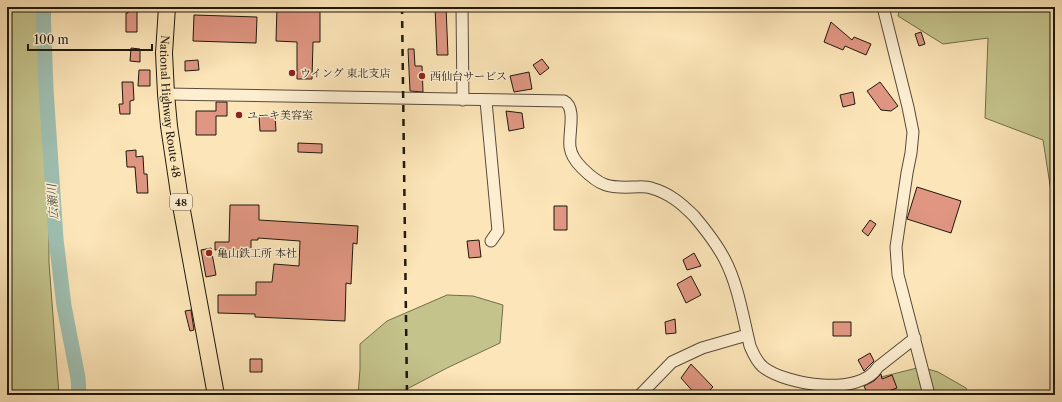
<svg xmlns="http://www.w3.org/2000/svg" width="1062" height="402" viewBox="0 0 1062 402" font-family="'Libre Caslon Text','Noto Serif JP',serif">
<rect width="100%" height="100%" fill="#fce5b8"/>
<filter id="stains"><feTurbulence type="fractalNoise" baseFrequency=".005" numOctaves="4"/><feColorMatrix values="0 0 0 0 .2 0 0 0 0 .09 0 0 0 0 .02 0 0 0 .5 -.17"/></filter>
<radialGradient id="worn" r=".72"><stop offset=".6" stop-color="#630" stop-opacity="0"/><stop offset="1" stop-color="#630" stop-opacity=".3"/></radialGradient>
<path fill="#c4c38b" stroke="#726e4c" d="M7 7H51L48 38 49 263 59 395H7Z
M900 7H1055V217L1043 140 985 118 988 38 943 44 898 16Z
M447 295 473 296 503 305 500 343 447 368 405 390V395H358L360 369V344L387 321Z
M921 367 938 372 966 388 968 395H885L881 377Z"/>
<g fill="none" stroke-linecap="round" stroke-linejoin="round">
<path stroke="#9fbfb1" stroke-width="15" d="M43 7 46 89 56 239 64 306 78 378 79 395"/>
</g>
<path fill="#e09682" stroke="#1f180d" d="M128 7H137V32H126V13H128Z
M277 7H320V42H313L312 79H297V42L276 41Z
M435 7H446L448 55H437Z
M194 15 257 17 256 43 193 41Z
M831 22 852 40 854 37 871 44 866 55 845 46 843 50 824 42Z
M921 32 925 44 919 46 915 34Z
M131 48 140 49V62L130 61Z
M408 49H414L415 66H422L423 92 410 91Z
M542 59 549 68 540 75 533 65Z
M198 60 199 70 185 71V61Z
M139 70H150V86H138Z
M529 72 532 89 514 92 510 76Z
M122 82H133L134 100 130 101V114H120L119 104H123Z
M880 82 898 106 891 111 881 110 867 91Z
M853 92 855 104 843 107 840 95Z
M216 102H227V116H216V135H196V111H216Z
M506 111 522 113 524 128 509 131Z
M275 115 276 131H260L259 116Z
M298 143 322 144V153L298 152Z
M136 150V157L143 156 144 174H147L148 193H137L135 167H127L126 151Z
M917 187 961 201 951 233 907 219Z
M230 205H259V220L358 226 357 244 353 243 351 284 346 283 345 321 255 317V314L218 313V295H256V282H272L274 264 299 266 300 241 258 238V240H251V250H215V242H229Z
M554 206H567V230H554Z
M870 220 876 224 868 236 862 231Z
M479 240 481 257 469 258 467 241Z
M211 248 216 275 206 277 201 250Z
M694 253 701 266 687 270 683 260Z
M691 276 701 295 686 303 677 284Z
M191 310 194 330 190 331 185 311Z
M675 319 676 333 666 334 665 322Z
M833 322H851V336H833Z
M870 353 874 361 864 371 858 360Z
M250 359H262V372H250Z
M691 364 713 387 705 395H696L681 378Z
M881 374 882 379 892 375 897 388 883 393V395H868L864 386 874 381Z"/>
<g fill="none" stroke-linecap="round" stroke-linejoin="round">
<defs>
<path id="minor" d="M462 7 463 100
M883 7 908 107 913 132 911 153 907 173 896 247 898 275 929 395
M166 94 564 101C577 108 568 134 570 147 571 155 576 162 582 168 600 186 608 188 633 187 639 187 646 186 651 188 669 193 681 203 694 216 705 229 716 243 724 258 738 284 743 317 750 346 753 353 756 361 763 367 786 385 860 397 878 367L915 338
M486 101 498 231 491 241
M640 395 672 362 702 348 747 335"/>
<g id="highway">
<path id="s1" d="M167 7 164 53 166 94 169 126 180 200 216 395"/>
</g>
</defs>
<use href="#minor" stroke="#564b38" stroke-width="13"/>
<use href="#highway" stroke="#1f180d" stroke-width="18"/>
<use href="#minor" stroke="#fdeed1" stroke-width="11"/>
<use href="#highway" stroke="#fce5b8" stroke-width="16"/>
<path stroke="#1f180d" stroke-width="2.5" stroke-dasharray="7 7" stroke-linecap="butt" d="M402 7 407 395"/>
</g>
<g fill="#8f2418" stroke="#fdeed1" stroke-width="1.5">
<circle cx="292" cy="73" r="4"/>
<circle cx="422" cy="76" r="4"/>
<circle cx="239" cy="115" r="4"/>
<circle cx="209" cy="253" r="4"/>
</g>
<g text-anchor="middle" stroke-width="3" stroke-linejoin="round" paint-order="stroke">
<rect fill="#fdeed1" stroke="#625848" stroke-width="1" x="170" y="194" width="22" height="16" rx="3"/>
<g font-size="10" font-weight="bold" fill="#1f180d">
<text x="181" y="206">48</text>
</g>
<g font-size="11" fill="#1f180d" stroke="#fdeed1" text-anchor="start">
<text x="300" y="77">ウイング 東北支店</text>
<text x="430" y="80">西仙台サービス</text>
<text x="247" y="119">ユーキ美容室</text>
<text x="217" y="257">亀山鉄工所 本社</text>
</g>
<g font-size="11" fill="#1f180d" stroke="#fdeed1">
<text dy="4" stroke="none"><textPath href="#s1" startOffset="100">National Highway Route 48</textPath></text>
</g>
<g font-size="12" font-style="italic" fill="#4c5246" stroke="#fdeed1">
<text transform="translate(53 202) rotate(-94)" y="4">広瀬川</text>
</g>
</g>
<rect width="1062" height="402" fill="none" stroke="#fce5b8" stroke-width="24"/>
<rect x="8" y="8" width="1046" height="386" fill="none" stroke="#1f180d" stroke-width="2"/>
<rect x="12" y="12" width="1038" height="378" fill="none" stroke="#1f180d"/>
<path d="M28 44v6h124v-6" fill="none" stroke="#1f180d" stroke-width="2"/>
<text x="34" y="44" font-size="12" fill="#1f180d" stroke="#fdeed1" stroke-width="3" paint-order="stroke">100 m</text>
<rect width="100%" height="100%" filter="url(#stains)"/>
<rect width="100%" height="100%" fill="url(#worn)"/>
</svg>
